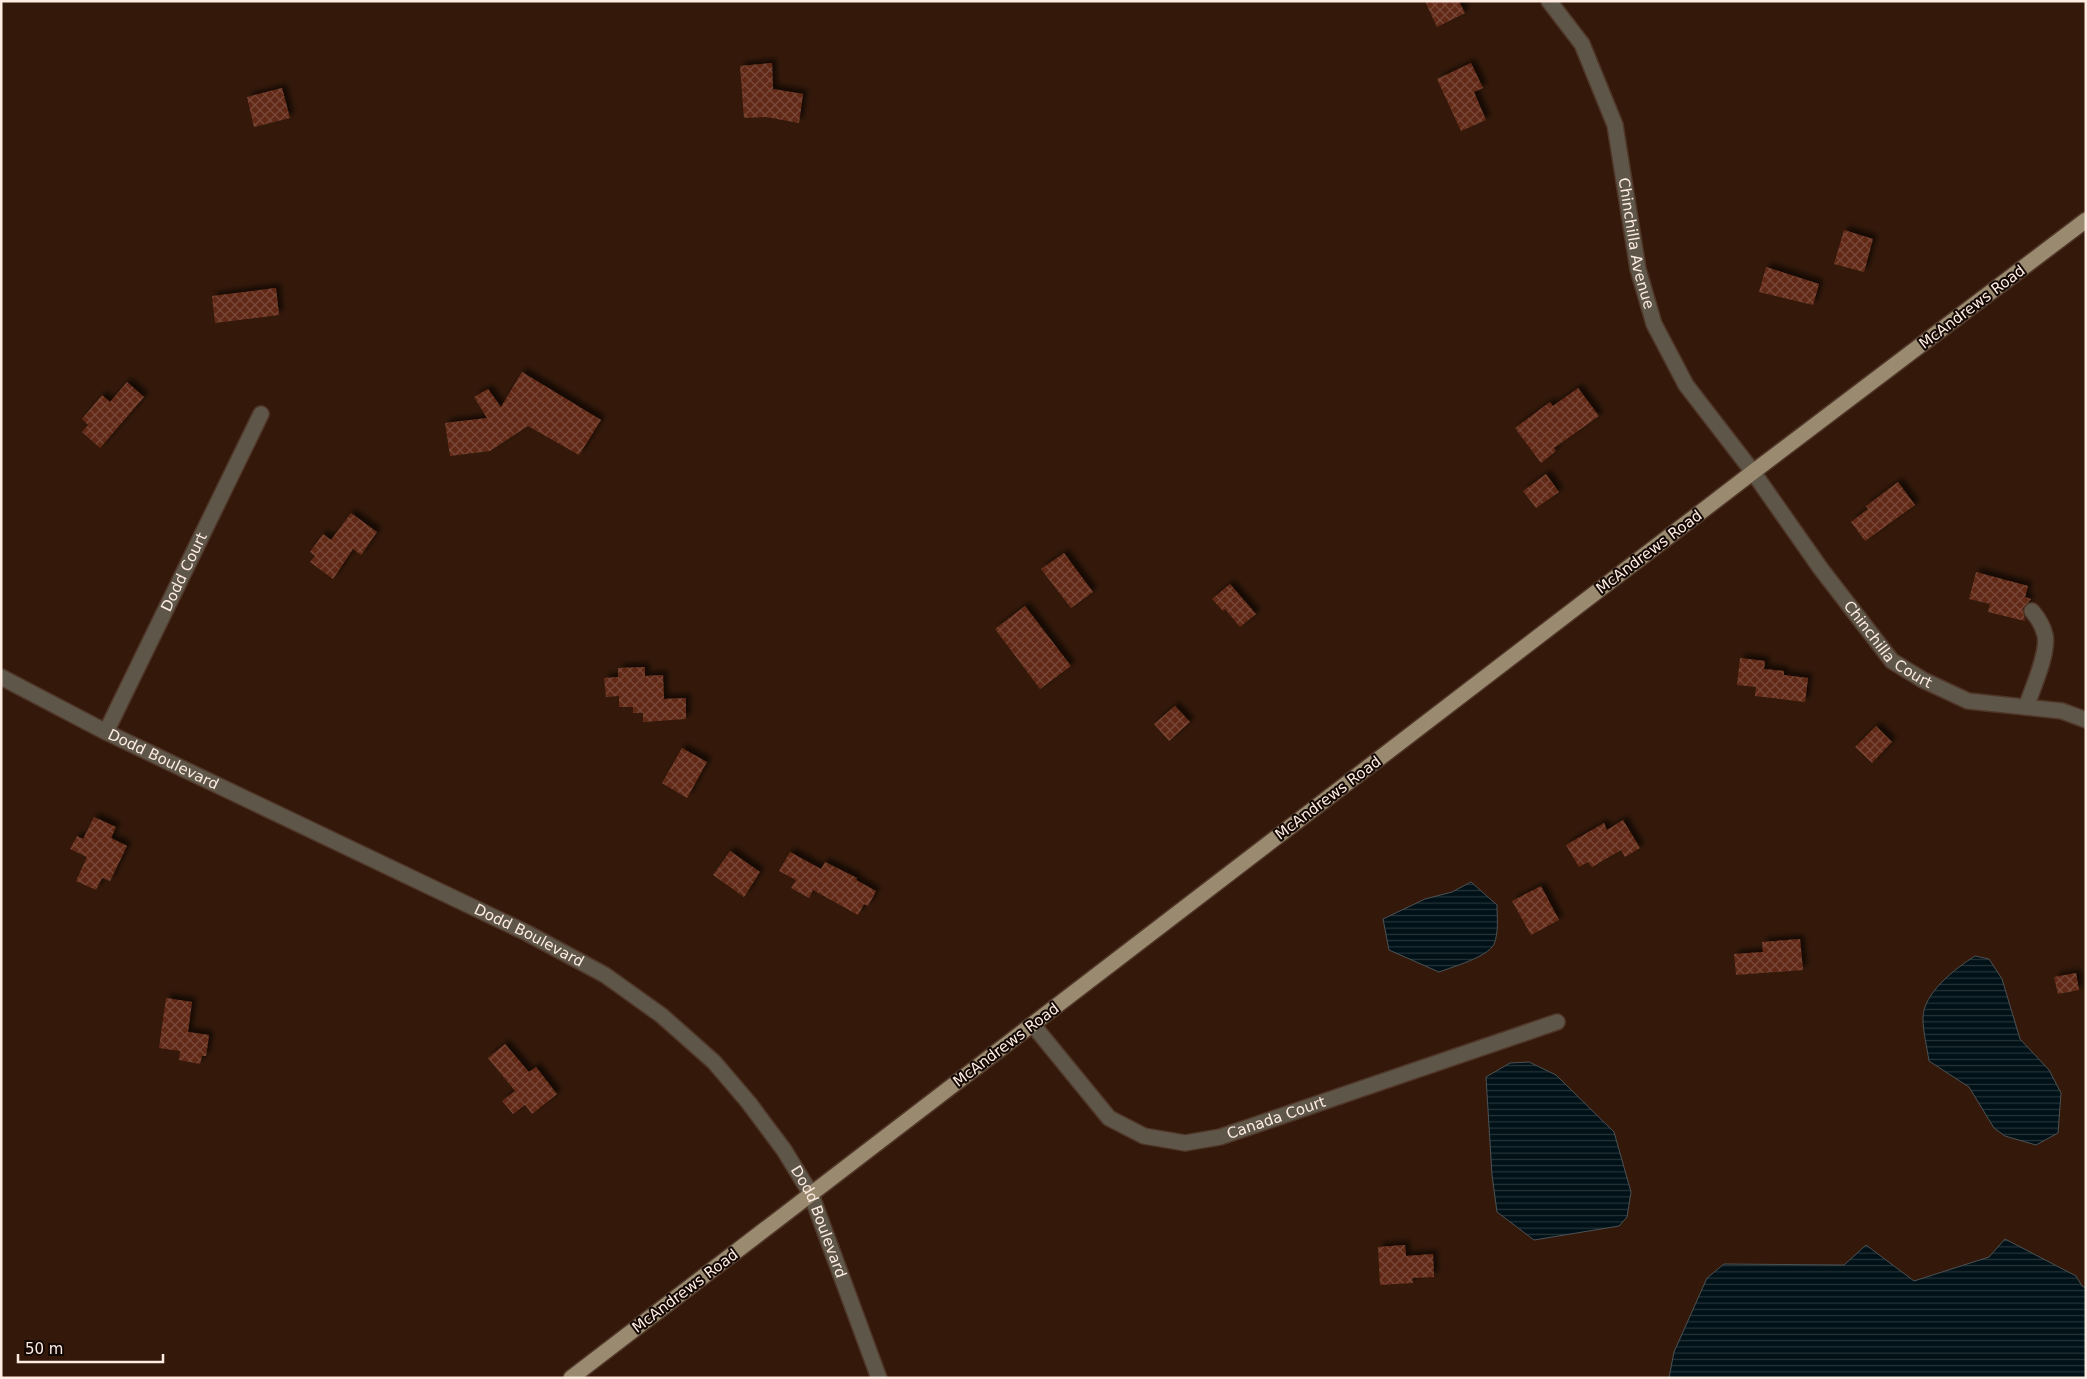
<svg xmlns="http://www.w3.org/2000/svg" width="2087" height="1379" viewBox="0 0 2087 1379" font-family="'DejaVu Sans',sans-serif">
<defs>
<pattern id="water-rules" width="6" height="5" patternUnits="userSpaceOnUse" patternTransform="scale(1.25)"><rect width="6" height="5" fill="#001117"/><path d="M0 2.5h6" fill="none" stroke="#263438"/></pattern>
<pattern id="building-cross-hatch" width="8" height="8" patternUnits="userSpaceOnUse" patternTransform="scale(1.25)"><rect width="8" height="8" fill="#622b19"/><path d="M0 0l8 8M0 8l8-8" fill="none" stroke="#7a4a3a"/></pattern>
<filter id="shadow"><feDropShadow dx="4.5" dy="-4.5" stdDeviation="2.5" flood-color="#0009"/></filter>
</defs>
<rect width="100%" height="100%" fill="#34190a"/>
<path fill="url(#water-rules)" stroke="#4c5254" d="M1471 882 1497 905C1497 918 1499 932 1494 944 1488 957 1452 967 1439 972L1389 950 1383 919 1425 899 1452 892Z
M1975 956 1989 959 2002 979 2020 1039 2049 1070 2061 1093 2058 1133 2036 1145 2005 1136 1994 1128 1969 1087 1929 1061C1927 1047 1923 1032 1923 1018 1923 993 1956 968 1975 956Z
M1529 1062 1556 1075 1614 1132 1631 1192 1627 1217 1619 1226 1534 1240 1497 1212 1492 1175 1486 1077 1510 1063Z
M2005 1239 2076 1276 2082 1286 2086 1288V1378H1669L1674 1352 1707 1278 1724 1264 1844 1265 1866 1245 1914 1281 1989 1257Z"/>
<path fill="url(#building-cross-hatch)" filter="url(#shadow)" d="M1425 1H1459L1465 13 1437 27Z
M772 63 773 89 803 94 799 123 766 117 744 118 740 66Z
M1471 63 1483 88 1474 92 1486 120 1461 131 1437 79Z
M282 88 290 118 254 127 247 97Z
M1844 230 1873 239 1864 272 1834 264Z
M1766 267 1819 284 1813 305 1759 292Z
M276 288 279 315 215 323 212 296Z
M522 372 601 420 579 455 528 426 490 451 450 456 445 423 487 418 474 397 488 389 501 407Z
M127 382 144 397 100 448 82 432 88 425 82 419 102 395 110 402Z
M1578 388 1599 416 1554 448 1556 451 1541 463 1515 428 1550 402 1553 406Z
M1546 474 1559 492 1536 508 1523 491Z
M1898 482 1915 505 1865 541 1851 522 1868 509 1866 506Z
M351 513 377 532 361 555 353 549 333 579 310 562 315 556 310 552 323 534 331 540Z
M1064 553 1093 592 1071 608 1041 569Z
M1976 572 2028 586 2025 597 2031 599 2023 608 2025 621 1988 612 1990 604 1969 599Z
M1230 584 1256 614 1240 627 1225 609 1223 611 1212 599Z
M1025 606 1071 666 1040 689 995 629Z
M1740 658 1765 661 1764 669 1784 671V675L1808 678 1805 702 1755 696 1756 687 1737 685Z
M645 667V676L663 675 664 699 686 698V719L643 722V713H633V707H619V696L606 697 604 678 618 677V668Z
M1175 706 1190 722 1169 741 1154 724Z
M1876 726 1892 742 1872 763 1855 747Z
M682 748 707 762 687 798 662 783Z
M94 817 116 827 111 838 127 846 110 881 102 878 96 890 76 881 87 857 70 849 77 836 83 839Z
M1623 820 1640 848 1625 857 1621 850 1592 867 1588 862 1579 867 1566 845 1604 823 1607 830Z
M730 851 760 872 744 897 713 875Z
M790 852 821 869 825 862 857 878 856 880 876 891 868 906 864 904 858 915 813 890 809 898 791 888 796 880 779 871Z
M1541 886 1559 920 1531 935 1512 901Z
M1800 939 1803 970 1736 975 1734 954 1763 952 1762 942Z
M2076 973 2079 990 2058 994 2054 977Z
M166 998 192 1002 188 1032 209 1035 206 1056H202L200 1064 179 1060 180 1051 159 1048Z
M505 1044 529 1072 536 1067 557 1094 532 1114 525 1105 513 1114 502 1101 515 1091 488 1058Z
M1405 1245 1406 1256 1433 1254 1434 1277 1412 1278 1413 1283 1380 1285 1378 1247Z"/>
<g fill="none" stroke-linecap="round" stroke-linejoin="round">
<defs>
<g id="minor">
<path id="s1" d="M1549 1 1582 44 1615 125 1638 269 1654 324 1686 385 1753 472 1821 569 1892 661 1923 680 1968 701 2062 711 2086 720"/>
<path id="s2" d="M1 677 106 732 527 933 605 975 661 1015 714 1062 749 1103 784 1150 811 1194 879 1378"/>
<path d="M2026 707C2032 690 2049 652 2045 635 2043 626 2038 618 2032 611"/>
<path id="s3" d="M106 732 261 414"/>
<path id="s4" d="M1033 1025 1109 1118 1144 1136 1185 1143 1220 1137 1557 1022"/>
</g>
<path id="major" d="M571 1378 1753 472 2086 220"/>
</defs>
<use href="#minor" stroke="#503628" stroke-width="18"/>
<use href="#major" stroke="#503628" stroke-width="18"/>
<use href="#minor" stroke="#5d5649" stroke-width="15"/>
<use href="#major" stroke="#998a70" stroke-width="15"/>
</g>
<g text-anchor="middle" stroke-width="4" stroke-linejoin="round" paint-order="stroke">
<g font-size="15" fill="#feebe1" stroke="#130803">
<text dy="5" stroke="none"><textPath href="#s1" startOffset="262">Chinchilla Avenue</textPath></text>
<text transform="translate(1972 307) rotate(-37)" y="5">McAndrews Road</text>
<text transform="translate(1649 552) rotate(-37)" y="5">McAndrews Road</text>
<text dy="5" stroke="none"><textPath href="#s3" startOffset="178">Dodd Court</textPath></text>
<text dy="5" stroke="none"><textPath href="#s1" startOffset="744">Chinchilla Court</textPath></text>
<text dy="5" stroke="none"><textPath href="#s2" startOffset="182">Dodd Boulevard</textPath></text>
<text transform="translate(1328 798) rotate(-37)" y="5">McAndrews Road</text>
<text dy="5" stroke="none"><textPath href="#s2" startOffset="588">Dodd Boulevard</textPath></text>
<text transform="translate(1006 1045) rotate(-37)" y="5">McAndrews Road</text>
<text dy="5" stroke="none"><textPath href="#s4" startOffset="296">Canada Court</textPath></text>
<text dy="5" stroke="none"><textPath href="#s2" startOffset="1006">Dodd Boulevard</textPath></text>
<text transform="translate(685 1291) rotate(-37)" y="5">McAndrews Road</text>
</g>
</g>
<rect width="2087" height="1379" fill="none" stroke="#feebe1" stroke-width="5"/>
<path d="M18 1354v8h145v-8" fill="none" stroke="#feebe1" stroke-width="2.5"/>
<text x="25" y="1354" font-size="15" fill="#feebe1" stroke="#130803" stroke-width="4" paint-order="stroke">50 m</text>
</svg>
